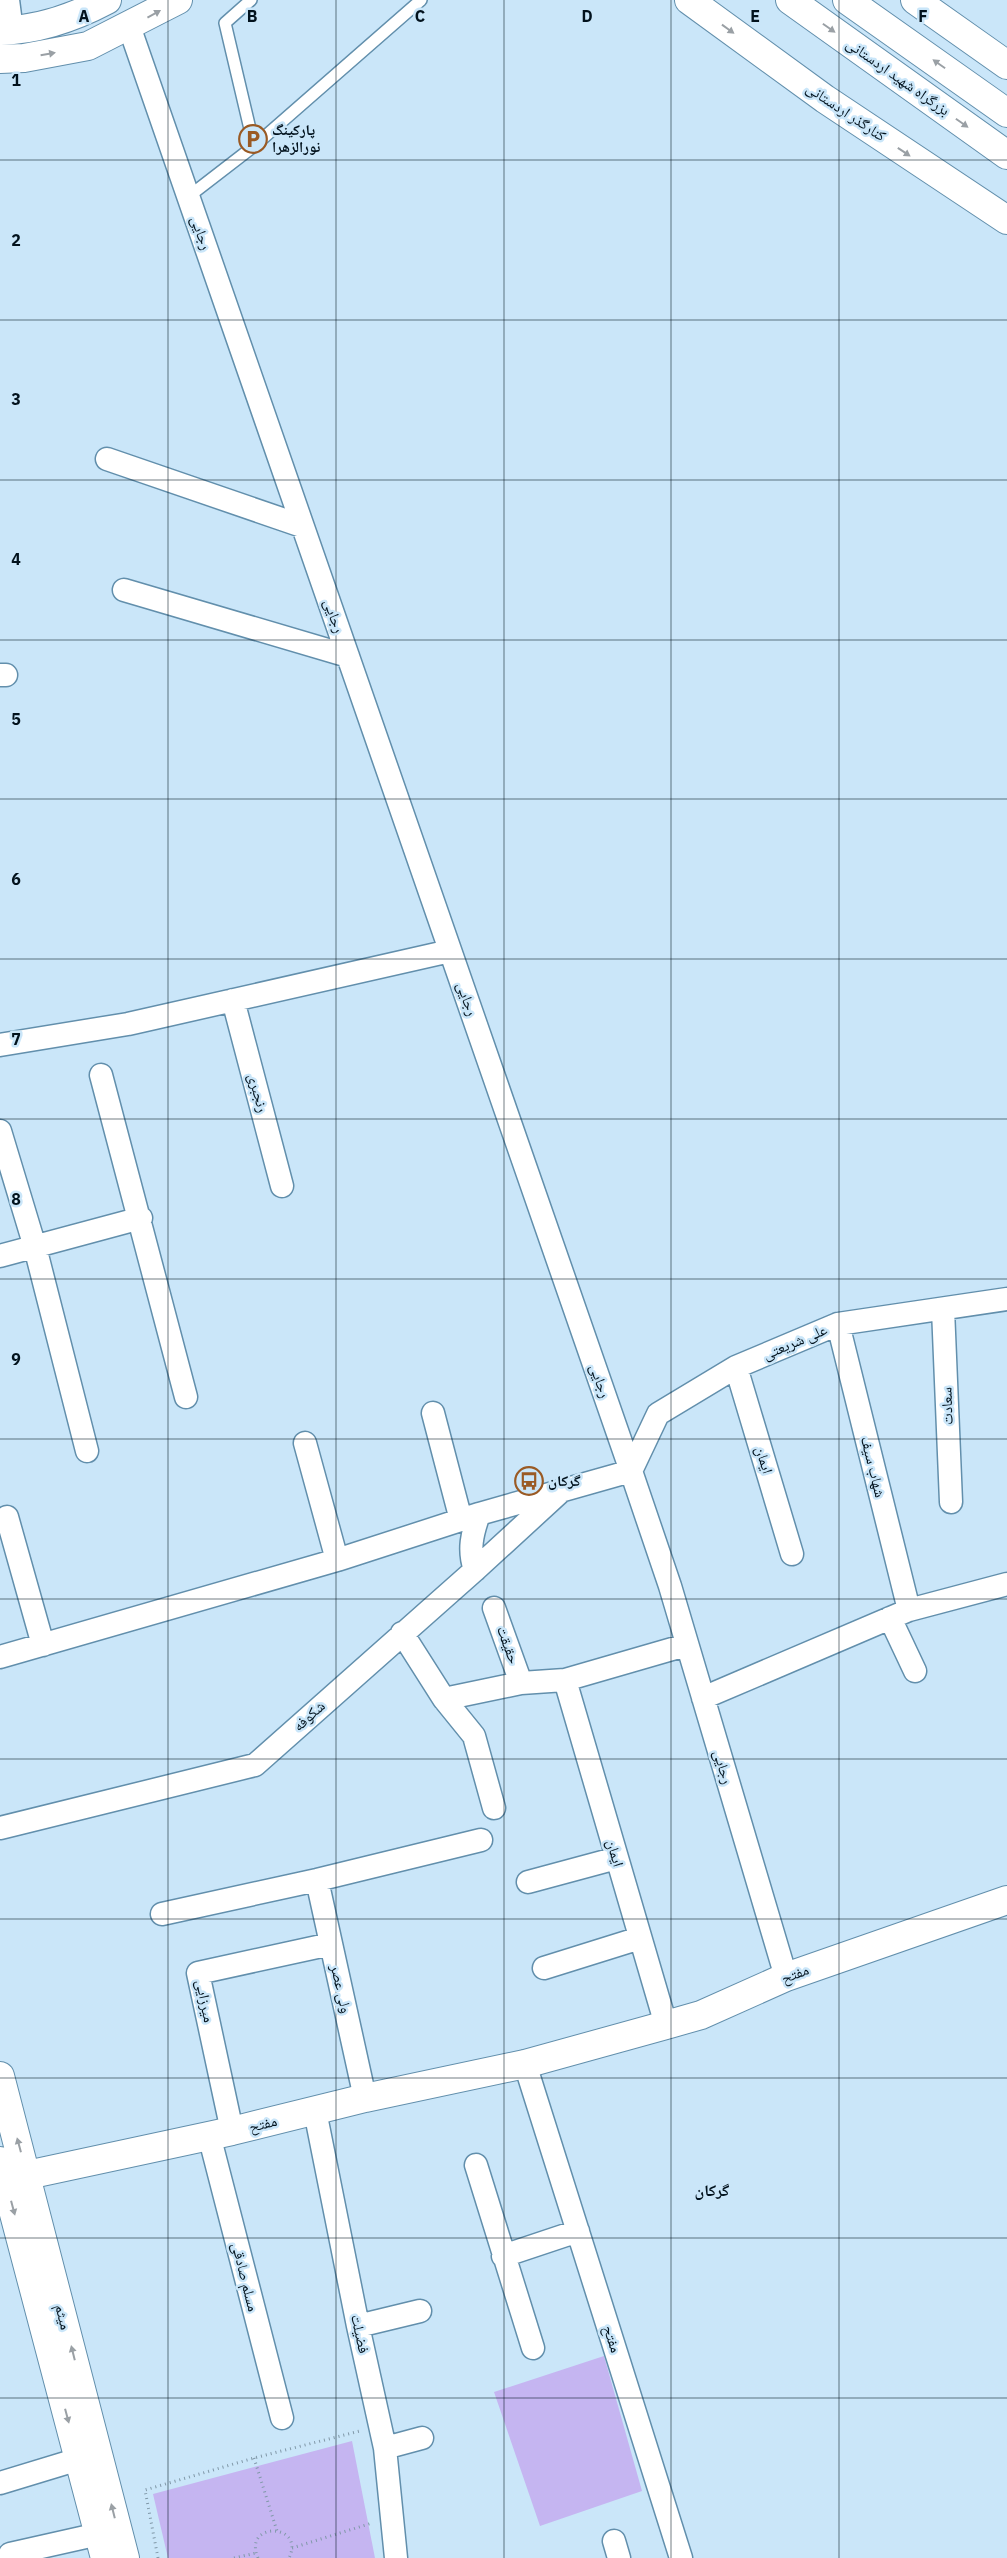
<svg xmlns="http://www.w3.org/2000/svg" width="1007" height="2558" viewBox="0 0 1007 2558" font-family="'IBM Plex Sans','Noto Naskh Arabic',sans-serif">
<rect width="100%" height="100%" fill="#cae6f9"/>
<path fill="#c5b5f1" d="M604 2356 642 2491 540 2526 494 2392Z
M352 2441 375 2558H168L153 2494Z"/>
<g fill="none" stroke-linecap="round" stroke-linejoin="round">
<defs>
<path id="service" d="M251 0 225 23 254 146
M188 197 254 146 421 0"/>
<path id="minor" d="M8 0 12 31
M129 26 631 1471 670 1586 786 1977
M107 459 302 526
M124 590 348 656
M0 675H6
M233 1000 282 1186
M0 1045 128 1024 450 951
M101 1075 186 1397
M0 1131 35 1247 87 1451
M0 1256 141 1218
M943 1309 951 1502
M838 1324 909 1610
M736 1367 792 1554
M433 1413 461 1520
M305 1443 337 1560
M631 1471 658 1414 736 1367 838 1324 1007 1299
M7 1517 43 1645
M475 1570C468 1550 472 1534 479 1514
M494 1608 521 1683
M890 1618 915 1671
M402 1633 444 1699
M0 1657 337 1560 479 1514 631 1471
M565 1680 666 2025
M703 1698 909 1610 1007 1584
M494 1808 474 1736 444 1699 521 1683 565 1680 686 1645
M0 1828 255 1765 475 1570 559 1493
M317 1880 365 2098
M528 1882 617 1858
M162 1914 317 1880 481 1840
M544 1968 640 1938
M525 2064 681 2558
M315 2111 358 2326 385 2448 396 2558
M232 2131 198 1973 331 1944
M209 2135 282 2418
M476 2165 533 2348
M503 2256 578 2231
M358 2326 420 2311
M385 2448 422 2438
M0 2483 79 2459
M614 2541 619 2558
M10 2554 99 2534"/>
<path id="tertiary" d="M4 2180 232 2131 365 2098 525 2064 666 2025 701 2015 786 1977 1007 1900"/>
<path id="secondary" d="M0 31C37 30 75 17 107 0
M0 59 24 58 88 46 178 0
M0 2076 125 2558
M0 2161 105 2558"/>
<path id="primary" d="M689 0 825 99 1007 220
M915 0 1007 65"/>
<path id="trunk" d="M790 0 1007 155
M847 0 1007 113"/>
</defs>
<use href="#service" stroke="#628fac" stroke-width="14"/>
<use href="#minor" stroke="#628fac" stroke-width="25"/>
<use href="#tertiary" stroke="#628fac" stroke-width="30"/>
<use href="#secondary" stroke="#628fac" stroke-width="30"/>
<use href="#primary" stroke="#628fac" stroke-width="30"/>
<use href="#trunk" stroke="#628fac" stroke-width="30"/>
<path stroke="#8098a8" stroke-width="3" stroke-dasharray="1 4" stroke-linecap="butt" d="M254 2458 277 2531
M292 2548 372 2523
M158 2558 145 2490 254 2458 360 2431
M234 2558 256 2553
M258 2558C242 2521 306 2523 289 2558"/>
<use href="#service" stroke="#fff" stroke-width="11"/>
<use href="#minor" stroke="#fff" stroke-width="22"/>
<use href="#tertiary" stroke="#fff" stroke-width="28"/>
<use href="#secondary" stroke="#fff" stroke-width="28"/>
<use href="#primary" stroke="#fff" stroke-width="28"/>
<use href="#trunk" stroke="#fff" stroke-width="28"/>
</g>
<defs><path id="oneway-solid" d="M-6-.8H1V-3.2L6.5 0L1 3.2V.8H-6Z" transform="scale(1.25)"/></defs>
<g fill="#9aa0a5">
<use href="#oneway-solid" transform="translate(154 14) rotate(-29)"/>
<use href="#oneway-solid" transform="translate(829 28) rotate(35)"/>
<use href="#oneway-solid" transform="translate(728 29) rotate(36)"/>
<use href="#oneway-solid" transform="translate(48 54) rotate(-10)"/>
<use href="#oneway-solid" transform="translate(939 64) rotate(-145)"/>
<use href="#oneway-solid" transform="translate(962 123) rotate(35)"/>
<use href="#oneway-solid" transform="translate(904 152) rotate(34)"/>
<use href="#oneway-solid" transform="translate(19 2145) rotate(-105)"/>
<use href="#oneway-solid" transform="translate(13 2208) rotate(75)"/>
<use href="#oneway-solid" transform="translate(73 2353) rotate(-104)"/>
<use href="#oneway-solid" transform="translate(67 2416) rotate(75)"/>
<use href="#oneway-solid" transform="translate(113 2511) rotate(-104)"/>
</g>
<path fill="none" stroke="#02121d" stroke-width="1" stroke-opacity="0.55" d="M168 0V2558M336 0V2558M504 0V2558M671 0V2558M839 0V2558M0 160H1007M0 320H1007M0 480H1007M0 640H1007M0 799H1007M0 959H1007M0 1119H1007M0 1279H1007M0 1439H1007M0 1599H1007M0 1759H1007M0 1919H1007M0 2078H1007M0 2238H1007M0 2398H1007"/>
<defs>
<symbol id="parking-ring" viewBox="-11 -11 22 22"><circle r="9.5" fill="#cae6f9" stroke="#9a5a24" stroke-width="1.5"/><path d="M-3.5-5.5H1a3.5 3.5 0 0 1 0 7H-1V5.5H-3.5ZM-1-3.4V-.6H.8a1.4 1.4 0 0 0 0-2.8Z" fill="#9a5a24"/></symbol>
<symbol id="bus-ring" viewBox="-11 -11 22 22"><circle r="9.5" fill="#cae6f9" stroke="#9a5a24" stroke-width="1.5"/><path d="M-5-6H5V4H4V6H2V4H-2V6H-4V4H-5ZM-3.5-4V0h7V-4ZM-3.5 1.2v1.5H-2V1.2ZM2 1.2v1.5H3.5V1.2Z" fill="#9a5a24"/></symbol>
</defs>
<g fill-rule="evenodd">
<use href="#parking-ring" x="237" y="123" width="32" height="32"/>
<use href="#bus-ring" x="513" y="1465" width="32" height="32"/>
</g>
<g text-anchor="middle" stroke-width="5" stroke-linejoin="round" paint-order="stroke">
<g font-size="15" fill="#02121d" stroke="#cae6f9">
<text transform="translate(898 77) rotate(35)" y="5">بزرگراه شهید اردستانی</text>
<text transform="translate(846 112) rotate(34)" y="5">کنارگذر اردستانی</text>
<text transform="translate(201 233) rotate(71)" y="5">رجایی</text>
<text transform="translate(334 616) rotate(71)" y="5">رجایی</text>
<text transform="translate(467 999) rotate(71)" y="5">رجایی</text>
<text transform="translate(258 1093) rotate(75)" y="5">رنجبری</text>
<text transform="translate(795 1342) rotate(-23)" y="5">علی شریعتی</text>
<text transform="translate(600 1381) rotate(71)" y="5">رجایی</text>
<text transform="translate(947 1406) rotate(-92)" y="5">سعادت</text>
<text transform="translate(764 1460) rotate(73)" y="5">ایمان</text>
<text transform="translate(873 1467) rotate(76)" y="5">شهاب سیف</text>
<text transform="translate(508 1645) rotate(70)" y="5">حقیقت</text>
<text transform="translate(309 1716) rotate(-42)" y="5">شکوفه</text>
<text transform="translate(723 1767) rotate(74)" y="5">رجایی</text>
<text transform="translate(615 1853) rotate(74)" y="5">ایمان</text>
<text transform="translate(795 1974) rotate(-21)" y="5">مفتح</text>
<text transform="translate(341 1989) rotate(77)" y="5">ولی عصر</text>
<text transform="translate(205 2001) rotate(79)" y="5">میرزایی</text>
<text transform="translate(263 2124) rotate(-14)" y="5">مفتح</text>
<text transform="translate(245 2277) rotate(76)" y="5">مسلم صادقی</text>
<text transform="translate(63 2317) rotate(76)" y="5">میثم</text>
<text transform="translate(360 2334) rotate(78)" y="5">فضیلت</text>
<text transform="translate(612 2339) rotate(72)" y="5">مفتح</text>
</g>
<g font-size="15" font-weight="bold" fill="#02121d" stroke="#cae6f9" text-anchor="start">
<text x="272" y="135">پارکینگ<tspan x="272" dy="17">نورالزهرا</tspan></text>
<text x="548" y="1486">گرکان</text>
</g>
<g font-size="16" font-weight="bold" fill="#02121d" stroke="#cae6f9">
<text x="712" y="2196">گرکان</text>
</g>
</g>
<g font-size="16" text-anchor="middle" font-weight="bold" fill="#02121d" stroke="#cae6f9" stroke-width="5" stroke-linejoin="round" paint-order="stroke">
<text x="84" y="22">A</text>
<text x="252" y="22">B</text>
<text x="420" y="22">C</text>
<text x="587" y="22">D</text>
<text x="755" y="22">E</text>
<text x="923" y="22">F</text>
<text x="16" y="86">1</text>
<text x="16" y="246">2</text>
<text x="16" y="405">3</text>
<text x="16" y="565">4</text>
<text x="16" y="725">5</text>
<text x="16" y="885">6</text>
<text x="16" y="1045">7</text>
<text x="16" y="1205">8</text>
<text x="16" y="1365">9</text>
</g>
</svg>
